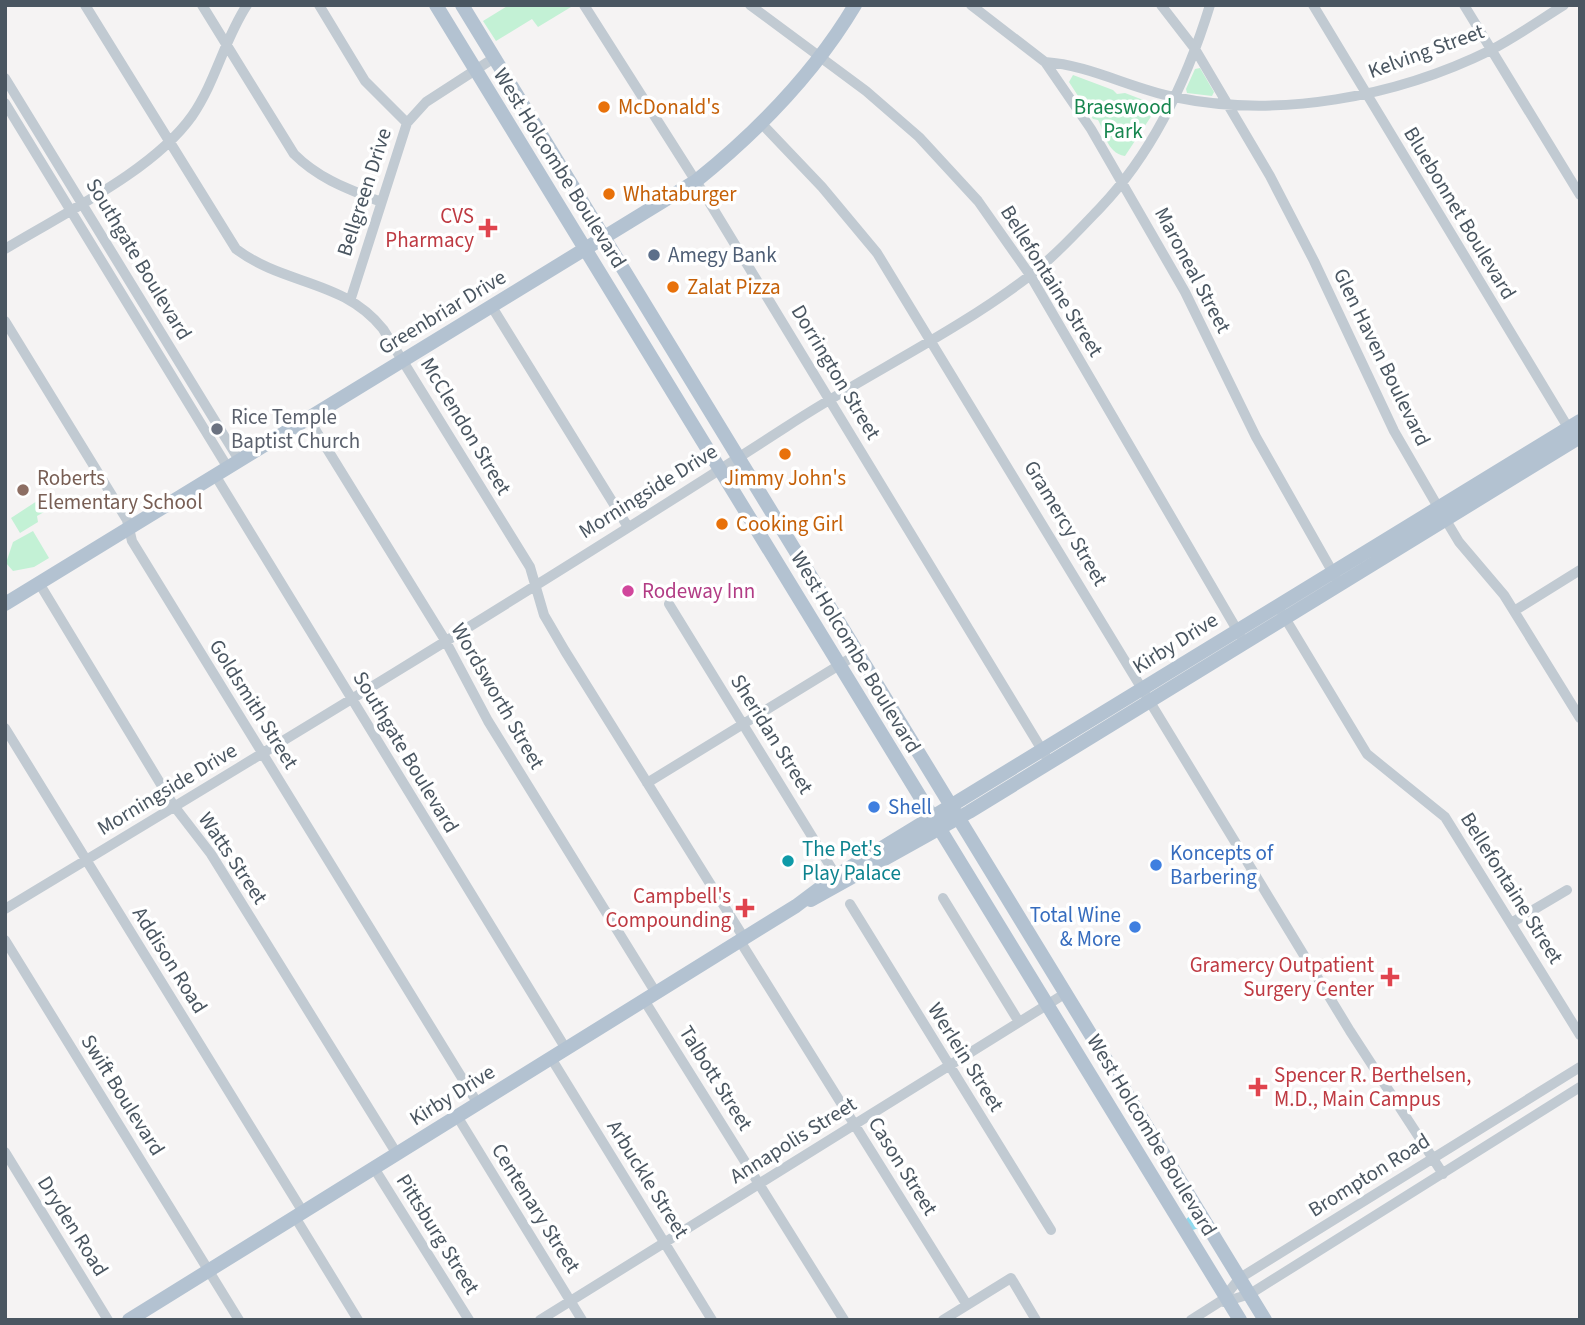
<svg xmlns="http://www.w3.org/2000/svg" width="1585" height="1325" viewBox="0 0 1585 1325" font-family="'Source Sans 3',sans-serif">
<rect width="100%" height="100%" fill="#f5f3f3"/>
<path fill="#c3f1d5" d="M509 5H571V7L538 27 532 19 496 41 483 21Z
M1200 68 1214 92 1212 96 1187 93 1186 89 1195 69Z
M1073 75 1113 90 1117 94 1125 93 1151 103 1154 112 1125 156C1106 153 1104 130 1098 120L1093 119 1069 82Z
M37 501 44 512 37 516 38 522 20 533 11 518Z
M33 531 49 558 34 567 13 571 6 563 13 542Z"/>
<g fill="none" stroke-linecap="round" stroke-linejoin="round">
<path stroke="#90daee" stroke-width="14" d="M1192 1223 1194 1222"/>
<path stroke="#c1cad2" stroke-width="10" d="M85 5 236 249C285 286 343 279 383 329L530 567 544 615 565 651 744 938
M202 5 294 154C319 179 348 189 381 202
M319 5 365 81 407 123
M584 5 711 205 1050 763
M750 5 866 91 919 137 978 201 1030 275 1240 635
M971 5 1045 62 1091 129 1185 292 1256 437 1336 578
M1161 5 1195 49 1270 176 1314 261 1394 431 1438 507 1459 542 1504 595 1580 718
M1313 5 1572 434
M1464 5 1580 195
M1045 62C1089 65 1130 88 1174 97 1278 119 1396 97 1491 50 1516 37 1540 20 1564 5
M5 78 239 460
M5 103 228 468
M762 124 822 187 877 253 1350 1031 1443 1174
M5 249C64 213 153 171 192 116 216 81 224 40 247 5
M351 298 407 123 426 102 494 58
M492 307 628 527
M5 321 127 520 132 541 478 1104
M308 418 445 640 488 721 656 993
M215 475 566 1049
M39 583 174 806 211 854 397 1154
M669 604 840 882
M1514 611 1580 570
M1282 613 1367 754 1445 817 1580 1035
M5 728 303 1212
M647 783 859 653
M943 898 1019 1022
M850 904 1051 1230
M5 909C267 751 529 593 786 427 865 375 953 334 1028 277 1054 257 1078 231 1101 207 1153 152 1188 77 1210 5
M1511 923 1567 890
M5 940 239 1320
M740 941 967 1305
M644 1000 844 1320
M551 1058 712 1320
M457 1116 582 1320
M5 1152 108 1320
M374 1168 469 1320
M295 1217 358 1320
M1224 1302 1250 1294 1580 1087
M540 1320 1066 993
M943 1320 1011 1278 1036 1320
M1191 1320 1221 1301 1240 1278 1580 1067"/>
<path stroke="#b3c2d1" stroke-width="14" d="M436 5 1240 1320
M462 5 1265 1320
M5 604 696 181C758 131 814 74 855 5
M811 900 969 812 1580 437
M129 1320 796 906 836 876 1580 421"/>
</g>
<g fill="#e8710a" stroke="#fff" stroke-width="2.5">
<circle cx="604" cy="107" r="7"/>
<circle cx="609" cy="194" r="7"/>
<circle cx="673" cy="287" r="7"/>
<circle cx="785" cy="454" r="7"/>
<circle cx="722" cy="524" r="7"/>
</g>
<g fill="#e0444e" stroke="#fff" stroke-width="2.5">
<path d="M484.5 217.5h7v7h7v7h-7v7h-7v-7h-7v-7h7z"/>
<path d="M741.5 897.5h7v7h7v7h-7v7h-7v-7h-7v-7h7z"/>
<path d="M1386.5 966.5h7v7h7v7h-7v7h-7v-7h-7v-7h7z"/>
<path d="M1254.5 1076.5h7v7h7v7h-7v7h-7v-7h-7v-7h7z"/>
</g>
<circle fill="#5c6f8a" stroke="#fff" stroke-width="2.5" cx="654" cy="255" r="7"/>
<circle fill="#6b7280" stroke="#fff" stroke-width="2.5" cx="217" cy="429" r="7"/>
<circle fill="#8d6e63" stroke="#fff" stroke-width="2.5" cx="23" cy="490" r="7"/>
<circle fill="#d1479c" stroke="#fff" stroke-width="2.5" cx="628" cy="591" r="7"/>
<g fill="#3f7fe0" stroke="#fff" stroke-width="2.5">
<circle cx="874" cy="807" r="7"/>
<circle cx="1156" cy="865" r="7"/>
<circle cx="1135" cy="927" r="7"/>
</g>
<circle fill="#0f9aa8" stroke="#fff" stroke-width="2.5" cx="788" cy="861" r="7"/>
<g text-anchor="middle" stroke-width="7" stroke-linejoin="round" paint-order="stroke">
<g font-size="21" fill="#4a5661" stroke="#fff">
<text transform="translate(1426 51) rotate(-20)" y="7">Kelving Street</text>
<text transform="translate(560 168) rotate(58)" y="7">West Holcombe Boulevard</text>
<text transform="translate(364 192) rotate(-72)" y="7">Bellgreen Drive</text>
<text transform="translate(1460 213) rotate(59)" y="7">Bluebonnet Boulevard</text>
<text transform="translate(139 259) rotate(59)" y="7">Southgate Boulevard</text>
<text transform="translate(1193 270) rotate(62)" y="7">Maroneal Street</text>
<text transform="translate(1052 281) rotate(58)" y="7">Bellefontaine Street</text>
<text transform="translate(442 312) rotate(-31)" y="7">Greenbriar Drive</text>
<text transform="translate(1382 357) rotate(64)" y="7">Glen Haven Boulevard</text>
<text transform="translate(836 372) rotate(59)" y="7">Dorrington Street</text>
<text transform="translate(466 426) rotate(59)" y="7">McClendon Street</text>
<text transform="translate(648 491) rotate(-32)" y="7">Morningside Drive</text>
<text transform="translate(1066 523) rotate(59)" y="7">Gramercy Street</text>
<text transform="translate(1175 643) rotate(-32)" y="7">Kirby Drive</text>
<text transform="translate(856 652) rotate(59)" y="7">West Holcombe Boulevard</text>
<text transform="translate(498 696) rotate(60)" y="7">Wordsworth Street</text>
<text transform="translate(254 704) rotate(58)" y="7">Goldsmith Street</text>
<text transform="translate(772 734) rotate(58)" y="7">Sheridan Street</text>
<text transform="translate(406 752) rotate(59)" y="7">Southgate Boulevard</text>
<text transform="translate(167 789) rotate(-31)" y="7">Morningside Drive</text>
<text transform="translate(233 858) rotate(56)" y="7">Watts Street</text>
<text transform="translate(1512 888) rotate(58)" y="7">Bellefontaine Street</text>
<text transform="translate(170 960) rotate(58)" y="7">Addison Road</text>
<text transform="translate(966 1057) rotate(58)" y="7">Werlein Street</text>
<text transform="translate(716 1078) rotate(58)" y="7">Talbott Street</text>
<text transform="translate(123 1095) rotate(58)" y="7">Swift Boulevard</text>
<text transform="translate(452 1095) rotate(-32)" y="7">Kirby Drive</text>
<text transform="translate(1152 1135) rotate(59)" y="7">West Holcombe Boulevard</text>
<text transform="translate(793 1140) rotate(-32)" y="7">Annapolis Street</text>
<text transform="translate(903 1166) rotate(58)" y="7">Cason Street</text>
<text transform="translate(1369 1175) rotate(-32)" y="7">Brompton Road</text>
<text transform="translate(648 1179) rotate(58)" y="7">Arbuckle Street</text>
<text transform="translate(536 1208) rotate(58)" y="7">Centenary Street</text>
<text transform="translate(73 1226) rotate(58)" y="7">Dryden Road</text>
<text transform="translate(438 1234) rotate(58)" y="7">Pittsburg Street</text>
</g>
<g font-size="21" fill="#c56008" stroke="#fff" text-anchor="start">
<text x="618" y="114">McDonald's</text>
<text x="623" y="201">Whataburger</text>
<text x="687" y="294">Zalat Pizza</text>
<text x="785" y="485" text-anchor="middle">Jimmy John's</text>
<text x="736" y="531">Cooking Girl</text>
</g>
<g font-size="21" fill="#17864f" stroke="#fff">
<text x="1123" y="114">Braeswood<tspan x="1123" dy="24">Park</tspan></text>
</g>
<g font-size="21" fill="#be3a42" stroke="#fff" text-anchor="end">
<text x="474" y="223">CVS<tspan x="474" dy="24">Pharmacy</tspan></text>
<text x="731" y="903">Campbell's<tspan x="731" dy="24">Compounding</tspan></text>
<text x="1374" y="972">Gramercy Outpatient<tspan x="1374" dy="24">Surgery Center</tspan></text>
<text x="1274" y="1082" text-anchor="start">Spencer R. Berthelsen,<tspan x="1274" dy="24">M.D., Main Campus</tspan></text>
</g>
<g font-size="21" fill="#4e5e75" stroke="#fff" text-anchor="start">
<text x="668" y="262">Amegy Bank</text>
</g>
<g font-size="21" fill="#5b616d" stroke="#fff" text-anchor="start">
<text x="231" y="424">Rice Temple<tspan x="231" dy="24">Baptist Church</tspan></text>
</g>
<g font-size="21" fill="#785e54" stroke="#fff" text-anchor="start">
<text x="37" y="485">Roberts<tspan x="37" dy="24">Elementary School</tspan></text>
</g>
<g font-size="21" fill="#b23c85" stroke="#fff" text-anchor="start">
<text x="642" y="598">Rodeway Inn</text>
</g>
<g font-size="21" fill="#366cbe" stroke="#fff" text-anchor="start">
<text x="888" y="814">Shell</text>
<text x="1170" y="860">Koncepts of<tspan x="1170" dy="24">Barbering</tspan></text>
<text x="1121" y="922" text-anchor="end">Total Wine<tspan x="1121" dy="24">&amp; More</tspan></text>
</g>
<g font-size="21" fill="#0d838f" stroke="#fff" text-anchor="start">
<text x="802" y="856">The Pet's<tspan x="802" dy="24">Play Palace</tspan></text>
</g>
</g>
<rect width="1585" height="1325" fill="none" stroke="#4a5661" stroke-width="14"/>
</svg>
